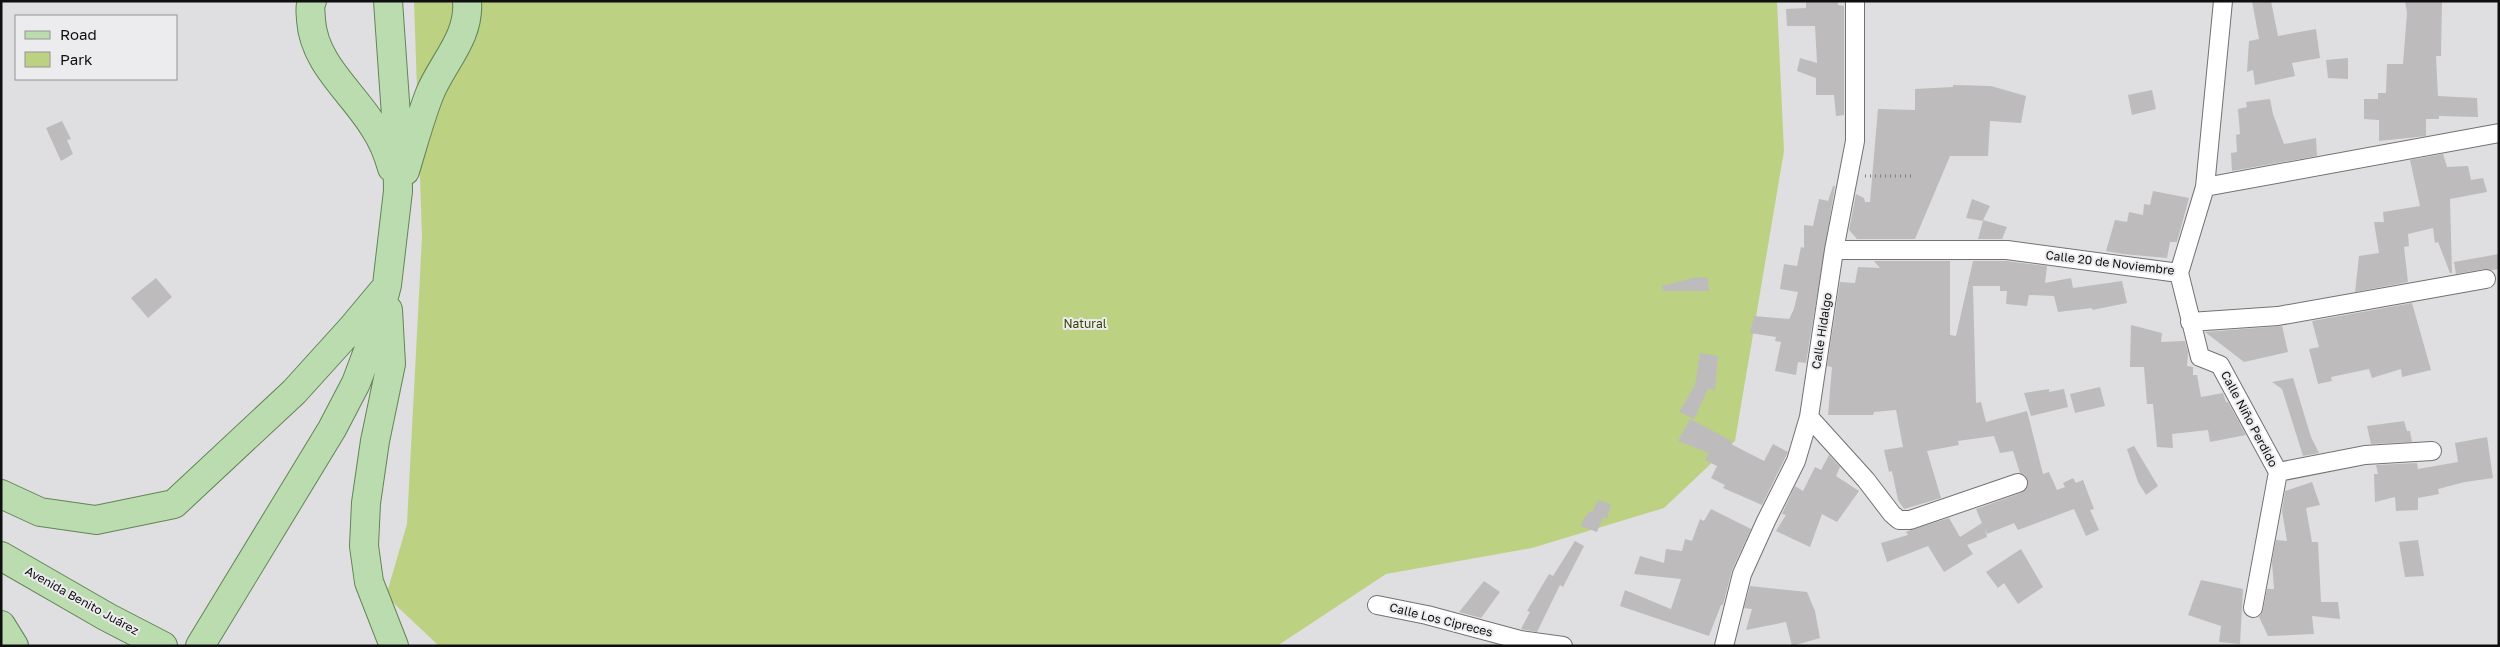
<svg xmlns="http://www.w3.org/2000/svg" width="2500" height="647" viewBox="0 0 2500 647" font-family="'Golos Text',sans-serif">
<rect width="100%" height="100%" fill="#dfdfe1"/>
<path fill="#bdd183" d="M414 1H1777L1784 151 1735 441 1664 508 1532 548 1386 574 1277 646H439L386 596 407 524 422 237Z"/>
<path fill="#bdbbbc" d="M1806 1H1838V5L1844 6V115L1836 116 1834 95H1816V78L1797 71 1800 58 1817 63 1815 26H1787L1786 9 1806 8Z
M2252 1H2271L2278 36 2316 29 2320 58 2292 63 2295 76 2255 85 2253 70 2247 72 2249 41 2259 39Z
M2405 1H2442L2441 56H2436L2438 96 2477 98 2478 117 2439 116V119H2426V136L2379 141V120L2364 119V99H2378V93H2386L2387 64H2403L2407 13Z
M2348 58V79L2328 78 2326 60Z
M1953 85 1991 86 2026 96 2021 123 1990 121 1988 156H1950L1915 239H1857L1849 230 1856 194 1864 198 1865 202H1870L1878 109 1915 110V89L1953 87Z
M2152 90 2156 109 2132 115 2128 95Z
M2270 99 2273 114 2284 144 2316 138 2317 156 2232 171 2231 153 2237 152 2236 135 2240 134 2238 109 2247 107 2246 102Z
M62 121 71 139 67 140 73 154 61 161 46 128Z
M2443 154 2447 167 2468 166 2471 180 2483 178 2487 192 2450 199 2452 273H2450L2438 242 2435 243 2433 228 2408 234 2409 246 2404 247 2408 282 2355 292 2359 256 2379 253 2374 222H2384L2383 212 2420 206 2410 160Z
M1833 186H1835L1806 363 1798 362 1796 375 1775 371 1781 342 1775 341 1776 337 1750 333 1754 316 1789 319 1794 309 1798 292 1780 289 1784 264 1797 266 1801 247 1804 248V225L1813 226 1819 199 1828 201Z
M2153 191 2189 198 2177 242H2170L2167 258 2123 254 2106 251 2115 220 2127 222 2129 212 2143 215 2144 204 2150 205Z
M1972 199 1990 206 1983 220 2007 227 2002 239H1978L1983 221 1966 218Z
M2499 254V269L2492 270 2484 269 2456 274 2454 262Z
M1874 261H1950V335L1956 336 1973 261H2006L2047 266 2045 283 2071 278 2073 288 2122 281 2127 303 2092 310V308L2058 312 2054 296 2029 295 2027 306 2006 304 2007 291H2000V286H1973L1976 403 1981 402 1986 422 2027 411 2043 474 2049 472 2057 490 2065 487 2063 483 2073 478 2076 483 2083 480 2094 509 2090 510 2099 530 2086 536 2074 509 2018 530 2014 523 1987 534 1985 528 1987 537 1967 545 1973 554 1944 572 1928 546 1887 562 1881 543 1908 535 1906 532 1908 531 1949 518 1960 537 1982 523 1976 509 2021 493 2028 485 2025 475 2020 473 2013 451 2000 453 1994 436 1958 441 1959 445 1927 451 1941 498 1904 509 1898 500 1892 471 1889 472 1884 450 1903 447 1896 410 1874 412 1873 415H1828L1832 367 1827 366 1840 282 1855 283 1858 267 1880 268Z
M1697 277 1708 278 1709 291H1663L1662 286Z
M156 278 172 297 148 318 131 298Z
M2412 303 2431 370 2402 377 2401 369 2372 378 2369 369 2331 377 2332 381 2318 384 2309 349 2319 347 2312 321Z
M2131 325 2162 333 2161 342 2185 341 2188 352 2187 366 2193 367V375H2197L2201 397 2223 393 2226 402H2228L2246 435 2210 442 2208 430 2172 434 2173 448 2157 447 2153 404H2147L2144 367H2130Z
M2282 326 2288 352 2244 362 2205 332Z
M1700 353 1718 356 1715 390 1708 389 1694 419 1679 412 1695 385Z
M2293 378 2311 437 2319 453 2303 456 2282 389 2272 382Z
M2100 387 2105 406 2075 413 2070 394Z
M2049 389V392L2064 389 2068 407 2031 416 2024 393Z
M1690 419 1732 441 1731 444 1764 461 1773 444 1788 452 1762 505 1723 488 1725 485 1711 478 1717 466 1705 460 1709 453 1678 441Z
M2404 421 2407 431H2410L2412 442 2371 444 2367 426Z
M2487 437 2493 478 2465 482 2438 489 2439 494 2418 498V510L2396 511 2395 497 2375 502 2374 474H2378L2376 465 2417 463 2418 469 2458 462 2455 443Z
M2134 446 2158 486 2146 495 2138 482 2127 449Z
M1829 455 1840 467 1836 476 1859 491 1837 522 1822 514 1810 547 1776 531 1786 515 1782 514 1795 486 1803 491 1815 467 1821 470Z
M2312 482 2320 505 2306 508 2312 542H2318L2321 602H2338L2340 619 2312 616 2314 634 2268 636 2259 617 2263 610 2267 589H2274L2272 562 2276 540 2287 541 2282 511 2285 491Z
M1598 500 1611 504 1607 519 1603 517 1597 532 1580 526 1589 511 1592 512Z
M1711 509 1751 529 1732 570 1723 605H1721L1709 636 1620 606 1625 590 1671 609 1681 579 1634 574 1640 556 1664 563 1666 549 1682 551 1685 539 1692 541 1700 519 1704 521Z
M2418 540 2424 576 2405 577 2399 542Z
M1575 541 1584 546 1563 587 1560 585 1537 632 1521 629 1530 612 1527 611 1549 574 1553 576Z
M2021 549 2043 587 2018 604 2004 583 1998 588 1986 572Z
M2201 580 2243 589 2240 644 2219 642 2221 626 2188 615Z
M1484 581 1500 592 1481 618 1459 612Z
M1750 586 1807 592 1815 611 1820 638 1792 646 1786 622 1746 630 1752 609 1744 608Z"/>
<g fill="none" stroke-linecap="round" stroke-linejoin="round">
<defs>
<path id="minor" d="M2223 1 2205 187 2179 273 2200 357 2220 365 2278 472 2253 608
M2205 187 2499 133
M1834 250H2007L2179 273
M2190 322 2278 316 2486 279
M1809 417 1866 480 1892 514 1899 520H1910L2018 483
M2278 472 2365 455 2432 451
M1377 605 1427 615 1520 640 1563 646
M1724 646 1742 574 1766 521 1796 461 1809 417 1834 250 1855 141V1"/>
<path id="primary" d="M312 1C309 7 311 14 311 20 314 65 354 93 375 129 383 141 388 154 392 168
M405 171C413 145 420 118 430 93 443 62 470 37 467 1
M388 310 391 364 375 441 366 503 364 546 369 582 394 646
M1 494 40 512 96 520 174 504 294 392 352 328 382 292
M1 556 107 617 163 646
M1 625 14 646
M200 646 332 429 356 383 374 335 387 285 398 191 397 130 388 1"/>
</defs>
<use href="#minor" stroke="#727274" stroke-width="20"/>
<use href="#primary" stroke="#618555" stroke-width="30"/>
<path stroke="#808082" stroke-width="3" stroke-dasharray="1 4" stroke-linecap="butt" d="M1865 176H1911"/>
<use href="#minor" stroke="#fff" stroke-width="18"/>
<use href="#primary" stroke="#bbdcaf" stroke-width="28"/>
</g>
<g text-anchor="middle" stroke-width="4" stroke-linejoin="round" paint-order="stroke">
<g font-size="12" fill="#0f0f10" stroke="#ececee">
<text transform="translate(2110 263) rotate(7)" y="4">Calle 20 de Noviembre</text>
<text transform="translate(1822 331) rotate(-81)" y="4">Calle Hidalgo</text>
<text transform="translate(2249 419) rotate(62)" y="4">Calle Niño Perdido</text>
<text transform="translate(82 601) rotate(29)" y="4">Avenida Benito Juárez</text>
<text transform="translate(1441 620) rotate(14)" y="4">Calle Los Cipreces</text>
</g>
<g font-size="12" fill="#364200" stroke="#ececee">
<text x="1085" y="328">Natural</text>
</g>
</g>
<rect width="2500" height="647" fill="none" stroke="#0f0f10" stroke-width="5"/>
<rect x="15" y="15" width="162" height="65" fill="#ececee" stroke="#949495"/>
<rect x="25" y="31" width="25" height="8" fill="#bbdcaf" stroke="#949495"/>
<text x="60" y="40" font-size="15" fill="#0f0f10">Road</text>
<rect x="25" y="52" width="25" height="15" fill="#bdd183" stroke="#949495"/>
<text x="60" y="65" font-size="15" fill="#0f0f10">Park</text>
</svg>
